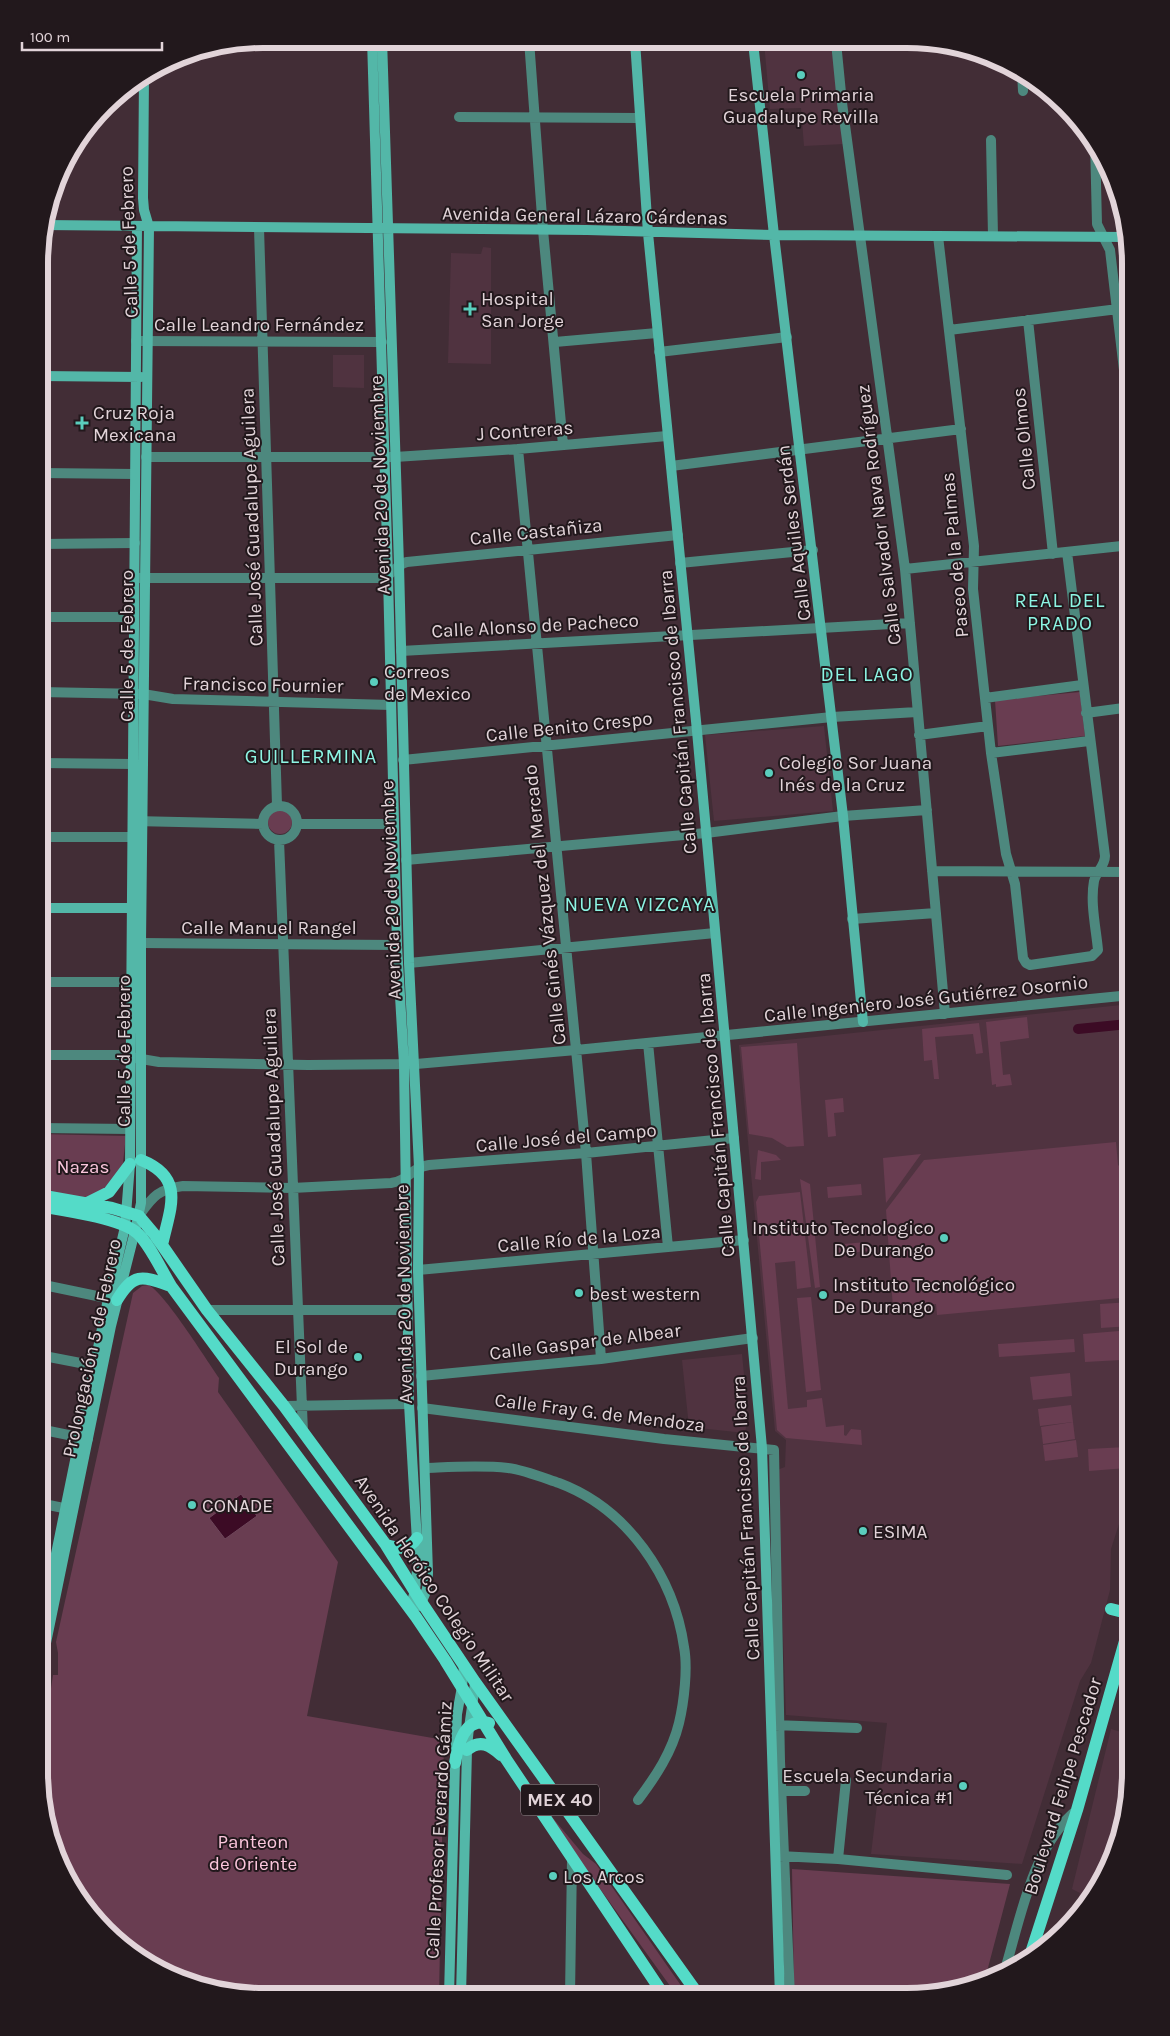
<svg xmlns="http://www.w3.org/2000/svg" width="1170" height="2036" viewBox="0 0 1170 2036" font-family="Karla,sans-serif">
<rect width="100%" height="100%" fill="#422d36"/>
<path fill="#503340" d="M764 42H832L844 144 804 146 801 108 770 109Z
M483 247 491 248V364L448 363 451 253 481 254Z
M333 355H364V388L333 387Z
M824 726 833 811 714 821 705 735Z
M1131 1004V1506L1119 1524 1111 1549 1110 1590 1091 1663 1080 1681 1022 1864 871 1854 887 1723 786 1715 777 1470 785 1467 786 1440 775 1431 739 1045Z
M742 1354 748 1415 745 1433 689 1427 682 1360Z
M1111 1729 1131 1735V1788L1114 1859 1085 1910 1071 1922 1080 1893 1072 1889Z"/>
<path fill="#693d51" d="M1080 692 1085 736 998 746 995 700Z
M268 822a12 12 0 1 1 24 0a12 12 0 1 1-24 0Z
M1027 1017 1029 1038 1000 1042 1003 1075 1010 1074 1012 1085 996 1087V1084L992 1085 986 1022Z
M979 1023 983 1053 976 1054 973 1034 935 1037 939 1079H934L932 1060 924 1061 922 1029Z
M797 1043 804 1146 787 1147 772 1138 749 1134 741 1047Z
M843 1098 844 1112 834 1113 836 1136 828 1137 825 1100Z
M40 1134 126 1136 122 1171 114 1186 87 1198 39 1190Z
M1116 1142 1118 1165 1131 1177V1297L937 1315 936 1304 893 1308 886 1210 924 1160Z
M758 1150 776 1155 781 1160 761 1162V1180L755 1179Z
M921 1154 886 1203 883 1158Z
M800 1179 810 1184 820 1287 815 1288Z
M861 1184 862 1195 828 1198 827 1187Z
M800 1192 811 1287 797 1289 795 1261 775 1263 788 1409 807 1407V1400L822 1398 826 1427 844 1425V1435L846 1436 851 1429 861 1430 862 1445 786 1438 777 1430 756 1202 759 1196Z
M866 1242 867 1251 833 1255V1245Z
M148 1285C162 1289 208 1362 219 1378L218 1392 338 1562 307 1716 444 1740 439 1996 233 1995 164 1974 115 1942 77 1898 51 1846 39 1769 53 1675H58V1653L56 1642 133 1293 142 1286Z
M811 1297 821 1390 806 1392 797 1298Z
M1131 1302V1326L1101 1328 1100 1304Z
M1119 1331 1121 1360 1085 1362 1083 1334Z
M1074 1339 1075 1352 999 1357 998 1344Z
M1070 1373 1072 1396 1033 1400 1030 1377Z
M1071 1405 1073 1422 1040 1426 1038 1409Z
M1073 1422 1075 1439 1043 1444 1041 1427Z
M1076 1440 1078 1457 1045 1461 1043 1445Z
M1126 1447 1127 1468 1089 1471 1088 1449Z
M526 1786 583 1854 596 1864 689 1997H678Z
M792 1869 1010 1884 984 1983 938 1992 794 1985Z"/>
<path fill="#3c0b25" stroke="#6e475b" d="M241 1494 257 1516 225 1539 209 1518Z"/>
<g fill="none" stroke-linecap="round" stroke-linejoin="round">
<path stroke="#3c0b25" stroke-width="10" d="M1078 1029 1128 1024V1030
M1131 1041H1129L1128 1030H1131"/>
<path stroke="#4d887e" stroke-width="10" d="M529 40 543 230 563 445
M836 42 842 103 905 569 945 1014
M1022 72 1023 91
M459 117 639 118
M991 140 993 236
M1095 142 1097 224 1110 250 1131 430
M259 228 277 805
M938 236 974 546 973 589 991 753 1006 854 1015 884 1023 958 1026 963 1030 965 1092 956 1098 950C1096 928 1090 903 1094 881 1096 872 1105 866 1105 856L1067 552
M1028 320 1053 554
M949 330 1118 309
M136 341 382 342
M555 342 657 333
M659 352 787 337
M518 449 586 1153 601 1359
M146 457H395L518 449 667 436
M671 466 961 429
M40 473 135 474
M40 544 135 543
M680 563 813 550
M905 569 1131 545
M134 578H383C393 574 397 564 407 562L678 535
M40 617H134
M401 651 910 623
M40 692 143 694 173 699 391 705
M985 698 1082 685
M1086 713 1131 707
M919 735 988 726
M991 753 1089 741
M403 760 832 717 917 712
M40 763 134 764
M263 823a17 17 0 1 1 34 0a17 17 0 1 1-34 0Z
M134 821 263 824
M297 824H394
M40 837H139
M279 840 303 1432
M406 860 706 833 843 816 927 810
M932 871 1131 872
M852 919 936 913
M141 943 397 945
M409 963 715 933
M40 982H130
M648 1043 668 1247
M40 1055H118L159 1062 308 1065 416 1064 576 1050 1131 995
M40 1128 130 1129
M138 1217C152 1198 157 1189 183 1186L292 1188 391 1183C410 1180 410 1168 429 1165L586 1153 734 1138
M418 1270 744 1240
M39 1284 116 1300
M207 1310H408
M39 1355 101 1367
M421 1376 601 1359 753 1338
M284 1406 409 1404
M422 1408 664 1439 774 1450 780 1761 790 1997
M39 1429 88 1439
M425 1468C452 1467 481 1465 508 1468 524 1470 544 1478 559 1483 628 1509 674 1577 684 1647 688 1668 684 1702 679 1723 672 1752 656 1776 638 1800
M39 1503 73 1510
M39 1578 58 1581
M773 1725 857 1728
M781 1791H805
M779 1856 838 1859 1007 1875
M838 1859 846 1780
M1004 1973C1020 1921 1032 1846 1077 1810
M785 1992 869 1997
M570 1996 572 1859"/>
<path stroke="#53b7a8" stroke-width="10" d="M372 39 388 576 397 945 404 1064 409 1404 418 1559 415 1591 410 1608
M382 39 399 565 409 963 419 1167 418 1270 428 1573 427 1589 420 1606
M635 41 648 233 697 731 762 1448 780 1997
M753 42 774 235 843 816 863 1022
M43 225 587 230 774 235 1127 237
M40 376 141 377
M40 908H136
M39 1637 108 1299 125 1227 130 1164 137 226
M39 1677 111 1326 135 1231 141 1203V943L149 227 144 210 143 198 144 76
M449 1996 455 1763 457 1714 462 1687 464 1665
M461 1996 467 1750C468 1727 473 1705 475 1682"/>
<path stroke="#54dbc8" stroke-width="12" d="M141 1160C186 1178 170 1208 162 1245
M39 1195 112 1208 139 1216 155 1235 207 1310 284 1406 386 1545 422 1603 475 1682 700 1997
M87 1203 109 1192 130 1164
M39 1206C62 1210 119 1218 136 1232 148 1241 163 1273 171 1286L416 1617 445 1660 506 1759 665 1997
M117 1300C134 1272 142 1276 171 1286
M386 1545C399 1549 409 1550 417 1538
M1111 1609 1131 1614
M467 1750C480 1739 490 1745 501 1755
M455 1763C458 1744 464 1717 489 1723
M1028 1962 1077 1810 1131 1620"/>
</g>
<g fill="#5acebd" stroke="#22181c" stroke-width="2">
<circle cx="801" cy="75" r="5"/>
<path d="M467.5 301.5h5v5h5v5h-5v5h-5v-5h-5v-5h5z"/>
<path d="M79.5 415.5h5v5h5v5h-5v5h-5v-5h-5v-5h5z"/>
<circle cx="374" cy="682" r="5"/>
<circle cx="769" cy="773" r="5"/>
<circle cx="944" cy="1238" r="5"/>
<circle cx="579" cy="1293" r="5"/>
<circle cx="823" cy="1295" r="5"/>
<circle cx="358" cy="1357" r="5"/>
<circle cx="192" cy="1505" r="5"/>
<circle cx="863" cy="1531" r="5"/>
<circle cx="963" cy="1786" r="5"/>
<circle cx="553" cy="1876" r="5"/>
</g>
<g text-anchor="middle" stroke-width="4" stroke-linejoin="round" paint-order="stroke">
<rect fill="#22181c" stroke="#a89ca0" stroke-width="1" x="521" y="1784.5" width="78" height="31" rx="4"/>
<g font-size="18" font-weight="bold" fill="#e2d4d9">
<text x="560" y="1806">MEX 40</text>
</g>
<g font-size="19" fill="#e2d4d9" stroke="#22181c" text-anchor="start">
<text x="801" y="101" text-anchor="middle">Escuela Primaria<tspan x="801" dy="22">Guadalupe Revilla</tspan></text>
<text x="481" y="305">Hospital<tspan x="481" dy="22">San Jorge</tspan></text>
<text x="93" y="419">Cruz Roja<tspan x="93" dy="22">Mexicana</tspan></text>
<text x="384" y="678">Correos<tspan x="384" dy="22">de Mexico</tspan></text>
<text x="779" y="769">Colegio Sor Juana<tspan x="779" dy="22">Inés de la Cruz</tspan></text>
<text x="934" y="1234" text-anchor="end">Instituto Tecnologico<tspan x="934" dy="22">De Durango</tspan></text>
<text x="833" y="1291">Instituto Tecnológico<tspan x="833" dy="22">De Durango</tspan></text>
<text x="589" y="1300">best western</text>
<text x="348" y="1353" text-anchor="end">El Sol de<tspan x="348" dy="22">Durango</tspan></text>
<text x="202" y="1512">CONADE</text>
<text x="873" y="1538">ESIMA</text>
<text x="953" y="1782" text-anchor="end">Escuela Secundaria<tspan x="953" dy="22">Técnica #1</tspan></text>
<text x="563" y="1883">Los Arcos</text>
</g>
<g font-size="19" fill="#e2d4d9" stroke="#22181c">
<text transform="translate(585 215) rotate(1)" y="7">Avenida General Lázaro Cárdenas</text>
<text transform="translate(128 242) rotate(-92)" y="7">Calle 5 de Febrero</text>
<text x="259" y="331">Calle Leandro Fernández</text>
<text transform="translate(525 430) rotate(-4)" y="7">J Contreras</text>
<text transform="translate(1023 439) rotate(-96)" y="7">Calle Olmos</text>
<text transform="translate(379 485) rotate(-92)" y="7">Avenida 20 de Noviembre</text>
<text transform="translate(878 515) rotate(-97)" y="7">Calle Salvador Nava Rodríguez</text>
<text transform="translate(251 517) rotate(-92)" y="7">Calle José Guadalupe Aguilera</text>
<text transform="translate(536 531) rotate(-6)" y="7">Calle Castañiza</text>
<text transform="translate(793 533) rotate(-97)" y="7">Calle Aquiles Serdán</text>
<text transform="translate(954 555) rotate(-95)" y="7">Paseo de la Palmas</text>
<text transform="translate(535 625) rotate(-3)" y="7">Calle Alonso de Pacheco</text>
<text transform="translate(126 646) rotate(-90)" y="7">Calle 5 de Febrero</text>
<text transform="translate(263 684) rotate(1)" y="7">Francisco Fournier</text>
<text transform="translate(677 712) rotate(-95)" y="7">Calle Capitán Francisco de Ibarra</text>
<text transform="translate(569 726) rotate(-6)" y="7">Calle Benito Crespo</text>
<text transform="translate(390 890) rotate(-92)" y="7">Avenida 20 de Noviembre</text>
<text transform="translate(544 905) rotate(-96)" y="7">Calle Ginés Vázquez del Mercado</text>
<text x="269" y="934">Calle Manuel Rangel</text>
<text transform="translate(926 998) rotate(-6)" y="7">Calle Ingeniero José Gutiérrez Osornio</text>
<text transform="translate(123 1051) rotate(-90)" y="7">Calle 5 de Febrero</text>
<text transform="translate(715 1115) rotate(-95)" y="7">Calle Capitán Francisco de Ibarra</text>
<text transform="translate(273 1137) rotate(-92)" y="7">Calle José Guadalupe Aguilera</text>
<text transform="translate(566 1137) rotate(-5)" y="7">Calle José del Campo</text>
<text transform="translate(579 1238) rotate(-5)" y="7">Calle Río de la Loza</text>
<text transform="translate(403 1294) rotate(-91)" y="7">Avenida 20 de Noviembre</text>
<text transform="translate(585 1341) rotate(-7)" y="7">Calle Gaspar de Albear</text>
<text transform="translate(91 1348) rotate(-78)" y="7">Prolongación 5 de Febrero</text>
<text transform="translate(600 1412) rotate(7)" y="7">Calle Fray G. de Mendoza</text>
<text transform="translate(745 1518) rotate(-93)" y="7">Calle Capitán Francisco de Ibarra</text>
<text transform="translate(435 1588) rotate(56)" y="7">Avenida Heróico Colegio Militar</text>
<text transform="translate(1062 1786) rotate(-73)" y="7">Boulevard Felipe Pescador</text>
<text transform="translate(438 1830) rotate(-87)" y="7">Calle Profesor Everardo Gámiz</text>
</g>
<g font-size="19" fill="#fbc6dc" stroke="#22181c">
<text x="83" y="1173">Nazas</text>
<text x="253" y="1848">Panteon<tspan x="253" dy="22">de Oriente</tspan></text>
</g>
<g font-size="20" letter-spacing="1" fill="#8df5e4" stroke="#22181c">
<text x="1060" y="607">REAL DEL<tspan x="1060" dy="23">PRADO</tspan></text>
<text x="867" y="681">DEL LAGO</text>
<text x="311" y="763">GUILLERMINA</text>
<text x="640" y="911">NUEVA VIZCAYA</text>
</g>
</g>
<path d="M0 0H1170V2036H0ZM263 48H907A215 215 0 0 1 1122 263V1773A215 215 0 0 1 907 1988H263A215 215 0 0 1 48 1773V263A215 215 0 0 1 263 48Z" fill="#22181c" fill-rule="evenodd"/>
<path fill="none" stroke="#e2d4d9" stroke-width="6" d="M263 48H907A215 215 0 0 1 1122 263V1773A215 215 0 0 1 907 1988H263A215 215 0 0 1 48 1773V263A215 215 0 0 1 263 48Z"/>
<path d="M22 42v8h140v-8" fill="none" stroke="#e2d4d9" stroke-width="2.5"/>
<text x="30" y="42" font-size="15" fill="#e2d4d9" stroke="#22181c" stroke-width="4" paint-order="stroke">100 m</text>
</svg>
